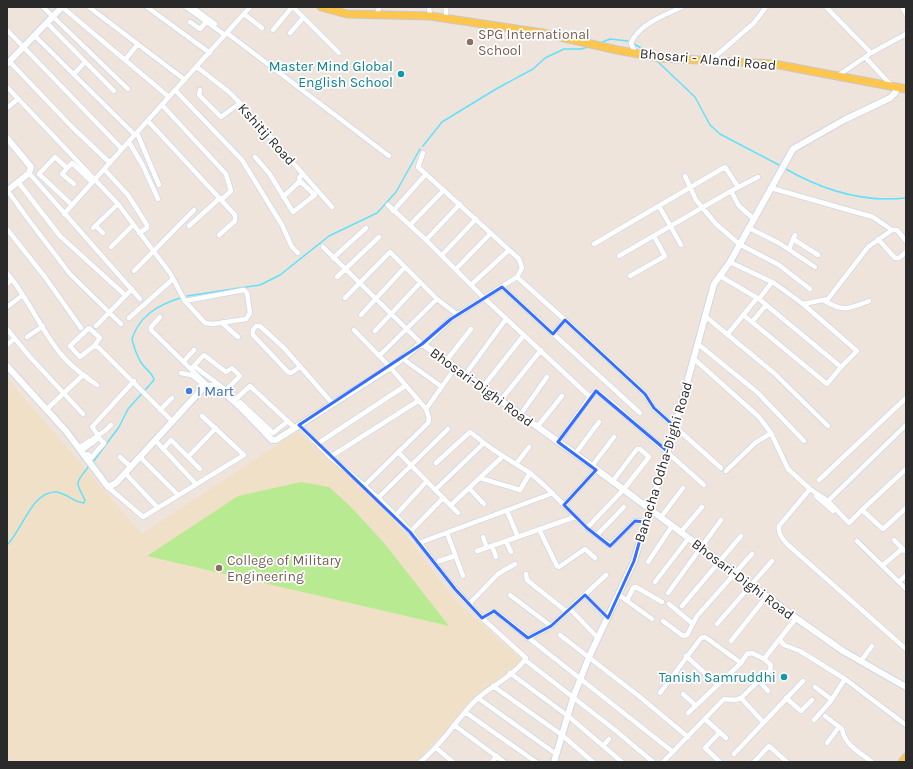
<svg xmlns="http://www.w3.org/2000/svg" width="913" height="769" viewBox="0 0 913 769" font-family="Karla,sans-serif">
<rect width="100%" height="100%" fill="#eee4db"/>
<path fill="#f1e0c8" d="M7 378 142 534 298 431 389 513 457 602 522 660 474 701 416 762H11L7 759Z"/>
<path fill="#b8eb91" d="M301 482 329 487 351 507 385 544 449 626 147 556 238 496Z"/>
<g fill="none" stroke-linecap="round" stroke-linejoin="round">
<path stroke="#62e1fb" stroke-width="1.5" d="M600 43 610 39 628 41
M634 44 648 52
M656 60 695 97 710 125 720 134 781 166
M423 146 442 122 496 89 533 69 545 58 564 49H581L588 47
M784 168C822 190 862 203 906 198
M187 296 260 285 280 275 329 236 377 213 396 192 420 149
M93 462 119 427 128 409 154 380C153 373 146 370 142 364 137 357 134 347 132 339 139 316 158 305 180 298
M7 545C22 530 32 492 55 492 66 492 74 503 84 503L85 500C75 481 75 484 89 466"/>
<defs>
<path id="street" d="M43 7 128 89
M62 7 169 97
M89 7 185 80
M147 7 210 53
M186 7 225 35
M192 7 215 24
M293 7 339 53
M429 7 430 16
M446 7V19
M826 7 871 53
M902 7 906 14
M244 14 262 28
M377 15 379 7
M190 22 200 29 207 21
M47 23 114 91
M7 30 122 149 250 7
M273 30 292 7
M227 33 389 156
M290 33 303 18
M34 35 135 135
M635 53 631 43C639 24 665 15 682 7
M865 57 891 85
M125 60 138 44
M711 60 754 23 766 7
M9 61 72 127 110 163
M197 67 229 92 243 106 332 207
M74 74 85 62
M839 75 871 53 906 34
M7 87 118 204 170 273 185 301 205 323 213 324 246 319 250 313 247 293 244 290 185 301
M175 90 242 160 282 225 292 247 298 253
M200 90 199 95 221 117 240 103
M162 105 226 174 231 191 221 200
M7 108 18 99
M148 121 235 215V221L219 235
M137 133 159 185
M129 142 143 166 158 199
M423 153 418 167 519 259 522 268 517 277 451 319 424 345
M255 157 269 173 293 212 315 195 300 181 299 178 303 174
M67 168 55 157 39 174 72 205
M104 169 128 195 147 225V228L139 233
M29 173 140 299
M685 176 696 200 716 224 739 244 779 265 810 289
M18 182 60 236 125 295
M74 184 62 174 72 163 92 182
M771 188 873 217 892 230
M7 190 28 219 70 274 121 324
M731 191 758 177
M283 197 300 181
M388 205 426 240 484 298 590 397 558 442
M659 206 681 245
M393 211 426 174
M64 214 122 149
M410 225 444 190
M96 226 103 233
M189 226 220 198
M93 228 118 204
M749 228 779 243 815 267
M7 229 45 277 81 328
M793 239 818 255
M878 239 895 258H899L906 252
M426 240 460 204
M594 244 725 167 738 187
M111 247 133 225
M323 247 422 344
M789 249 795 235
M442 255 476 219
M619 256 731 191 739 206 754 219
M333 258 366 228
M456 269 491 233
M134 271 194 210
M7 273C28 298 40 328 60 353 70 366 84 376 97 385
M630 276 665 256 654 236
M720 276 759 299 841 367 857 351 803 304 774 283 730 262
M337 277 379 237
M517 277 585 338 645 394 654 408 721 468
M7 284 12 279
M472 284 509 250
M502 287 640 413
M345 298 390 252 437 299 458 315
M759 299 772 282
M825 301C843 312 849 309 869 301
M803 304 828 299 868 247 892 230H897L906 241
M766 305 752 322 827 384 841 367
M7 307 23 295
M361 315 404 268
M743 315 752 322
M705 316 774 373 828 426
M160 317 151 327V330L208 386
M129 318 173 279
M222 323 238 337
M96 326 132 289
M7 329 30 357 83 414
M354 330 390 367 426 409 429 418 428 423 365 485
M375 331 420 283
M553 334 565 320
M727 335 757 298
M27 337 43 326
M698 344 757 392 804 441
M7 345 14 339
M94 346 100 338 89 328 70 346 80 357 94 346 98 347 172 421
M379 356 437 299
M693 358 759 417 771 433 788 469 810 489
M403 359 442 387
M184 361 194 350
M446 361 471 329
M300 367 291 373 288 372 253 335V330L256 326H260L284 348 333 404
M191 369 203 356 204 355 226 372 232 368 240 376 226 390 194 366
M181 373 191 375 202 383 198 392
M465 375 506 319
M482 388 524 335
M590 397 594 393H599L614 405 704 485
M237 398 250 386 295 428
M500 401 541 350
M240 402 273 433 288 421
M426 409 455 368
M46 410 83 375
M160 410 172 398
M520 415 547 377
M299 425 330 457 418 401
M537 427 562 396
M98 435 92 427 134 381
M155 440 196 484
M317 444 405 386
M79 448C90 440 102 435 111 425
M163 449 171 440 200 469
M81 451 99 438 104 443 91 458 88 454 85 456
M398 452 458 513
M575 454 599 422
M120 457 131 467
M140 457 178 495
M188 457 216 428
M330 457C359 480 387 504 411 532 430 556 447 582 469 604
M436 463 470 432 492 449 530 473 545 486 587 528 623 490 649 457 640 449H637L612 482
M516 464 529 447
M592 466 614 437
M906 469 862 510 883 529 906 508
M726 471 755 443 771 433
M125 473 158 508
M480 478 520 490 530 473
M819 480 906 398
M108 487 143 517 244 455 202 416
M469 488 484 504
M435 490 484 443
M816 494V496L833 511
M378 498 448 429
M828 501 906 425
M451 505 502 457
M564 505 596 470
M862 510 849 523 828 501 810 489 779 526C778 534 782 538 787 544L906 649
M507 511 518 537
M395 516 426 482
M661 517 683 488
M587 528 610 545 635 521 645 522
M539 529 557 566 559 567 585 549 595 558
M410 532 443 498
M447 533 463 576
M680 533 702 507
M597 535 624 507
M483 537 487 548
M894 540 903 549
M506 541 511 552
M857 541 906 589
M419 543 553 493
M492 546 496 557
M477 551 575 517
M439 561 455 556
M648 562 672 526
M515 564 498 574 469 604 482 618 492 612 497 613 673 752
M883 565 901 550 906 551
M526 574 527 580 567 612
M655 582 688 539
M899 582 906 575
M668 593 721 520
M510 595 551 626
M585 595 608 618
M619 595 652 619
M627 601 633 588 636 587 662 602
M669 604 693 624
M682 606 741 536
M570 609 598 638
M663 621 683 636 687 635 697 616 752 554
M717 624 772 561
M560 635 640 697 688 737
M528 638 551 626 606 575
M780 640 784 645 800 651 845 679 906 725
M731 641 766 597
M686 656 718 685
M525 660 615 730 653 762
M861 661 872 646
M510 673 568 716 622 762
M759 681 768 691
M493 686 562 735 593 762
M815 687 831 699
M660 693 701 638 705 637 741 663
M683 694 695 705
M478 698 556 754
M741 698 770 670 771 665 764 659 796 618
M786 698 801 711 812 700
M465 712 536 762
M688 713 741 663 747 654 752 653 764 659
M825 716 842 729C844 745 861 753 872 762
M705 719 726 738
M814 720 830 702 845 679
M454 725 504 762
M720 732 705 748 720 762
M827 743 839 727
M603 746 609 739
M436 748 453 762
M734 754 803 681
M420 762C443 744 457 718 478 698 493 685 515 675 526 658L482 618
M492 762 497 756
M663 762 724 699 735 700 741 698 763 722
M754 762 769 746 787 762"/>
<path id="secondary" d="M7 64 62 7
M7 138 31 167 29 173 7 191
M7 366 66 431 108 487 116 483 203 388C206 386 208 385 212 386 229 392 258 426 272 440H276L397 363 419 345H424L592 466 796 618 843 651 906 687
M554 762 573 698 589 657 634 561 675 427 714 284 730 262 793 149 844 120 890 98 895 93 897 87"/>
<path id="primary" d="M321 7 347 14 430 16 543 33 617 50 661 58 774 64 906 89
M902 762 906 757"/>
</defs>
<use href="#street" stroke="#d0d6e5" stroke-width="6"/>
<use href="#secondary" stroke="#d0d6e5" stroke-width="8"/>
<use href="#primary" stroke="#c8c8c8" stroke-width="9"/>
<use href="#street" stroke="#fff" stroke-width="4.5"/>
<use href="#secondary" stroke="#fff" stroke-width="6"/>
<use href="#primary" stroke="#ffc64e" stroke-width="7"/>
</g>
<path fill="none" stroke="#366eff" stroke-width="3" stroke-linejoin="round" d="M502 287 553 334 565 320 645 394 654 408 675 427 667 451 596 391 558 442 596 470 564 505 587 528 610 546 635 521 645 522 634 561 608 618 585 595 551 626 528 638 494 611 482 618 455 589 410 532 299 425 422 344 451 319Z"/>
<g fill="#8d6e63" stroke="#fff" stroke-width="1.5">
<circle cx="470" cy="42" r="4"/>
<circle cx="219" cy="568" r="4"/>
</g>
<g fill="#0f9aa8" stroke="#fff" stroke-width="1.5">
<circle cx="401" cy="74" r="4"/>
<circle cx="784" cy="677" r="4"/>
</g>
<circle fill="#3f7fe0" stroke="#fff" stroke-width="1.5" cx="189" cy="391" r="4"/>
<g text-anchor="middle" stroke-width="3.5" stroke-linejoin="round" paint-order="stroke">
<g font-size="14" fill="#785e54" stroke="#fff" text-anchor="start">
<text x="478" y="39">SPG International<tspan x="478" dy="16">School</tspan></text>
<text x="227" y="565">College of Military<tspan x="227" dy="16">Engineering</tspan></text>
</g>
<g font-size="14" fill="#2a2a2a" stroke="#fff">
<text transform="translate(708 59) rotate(5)" y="5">Bhosari - Alandi Road</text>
<text transform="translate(267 134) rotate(48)" y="5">Kshitij Road</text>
<text transform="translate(482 387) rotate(36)" y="5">Bhosari-Dighi Road</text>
<text transform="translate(663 462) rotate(-73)" y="5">Banacha Odha-Dighi Road</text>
<text transform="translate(743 579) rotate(37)" y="5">Bhosari-Dighi Road</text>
</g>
<g font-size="14" fill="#0d838f" stroke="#fff" text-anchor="end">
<text x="393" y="71">Master Mind Global<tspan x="393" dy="16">English School</tspan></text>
<text x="776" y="682">Tanish Samruddhi</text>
</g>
<g font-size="14" fill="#366cbe" stroke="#fff" text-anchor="start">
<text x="197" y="396">I Mart</text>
</g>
</g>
<rect width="913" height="769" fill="none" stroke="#2a2a2a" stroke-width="16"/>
</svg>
